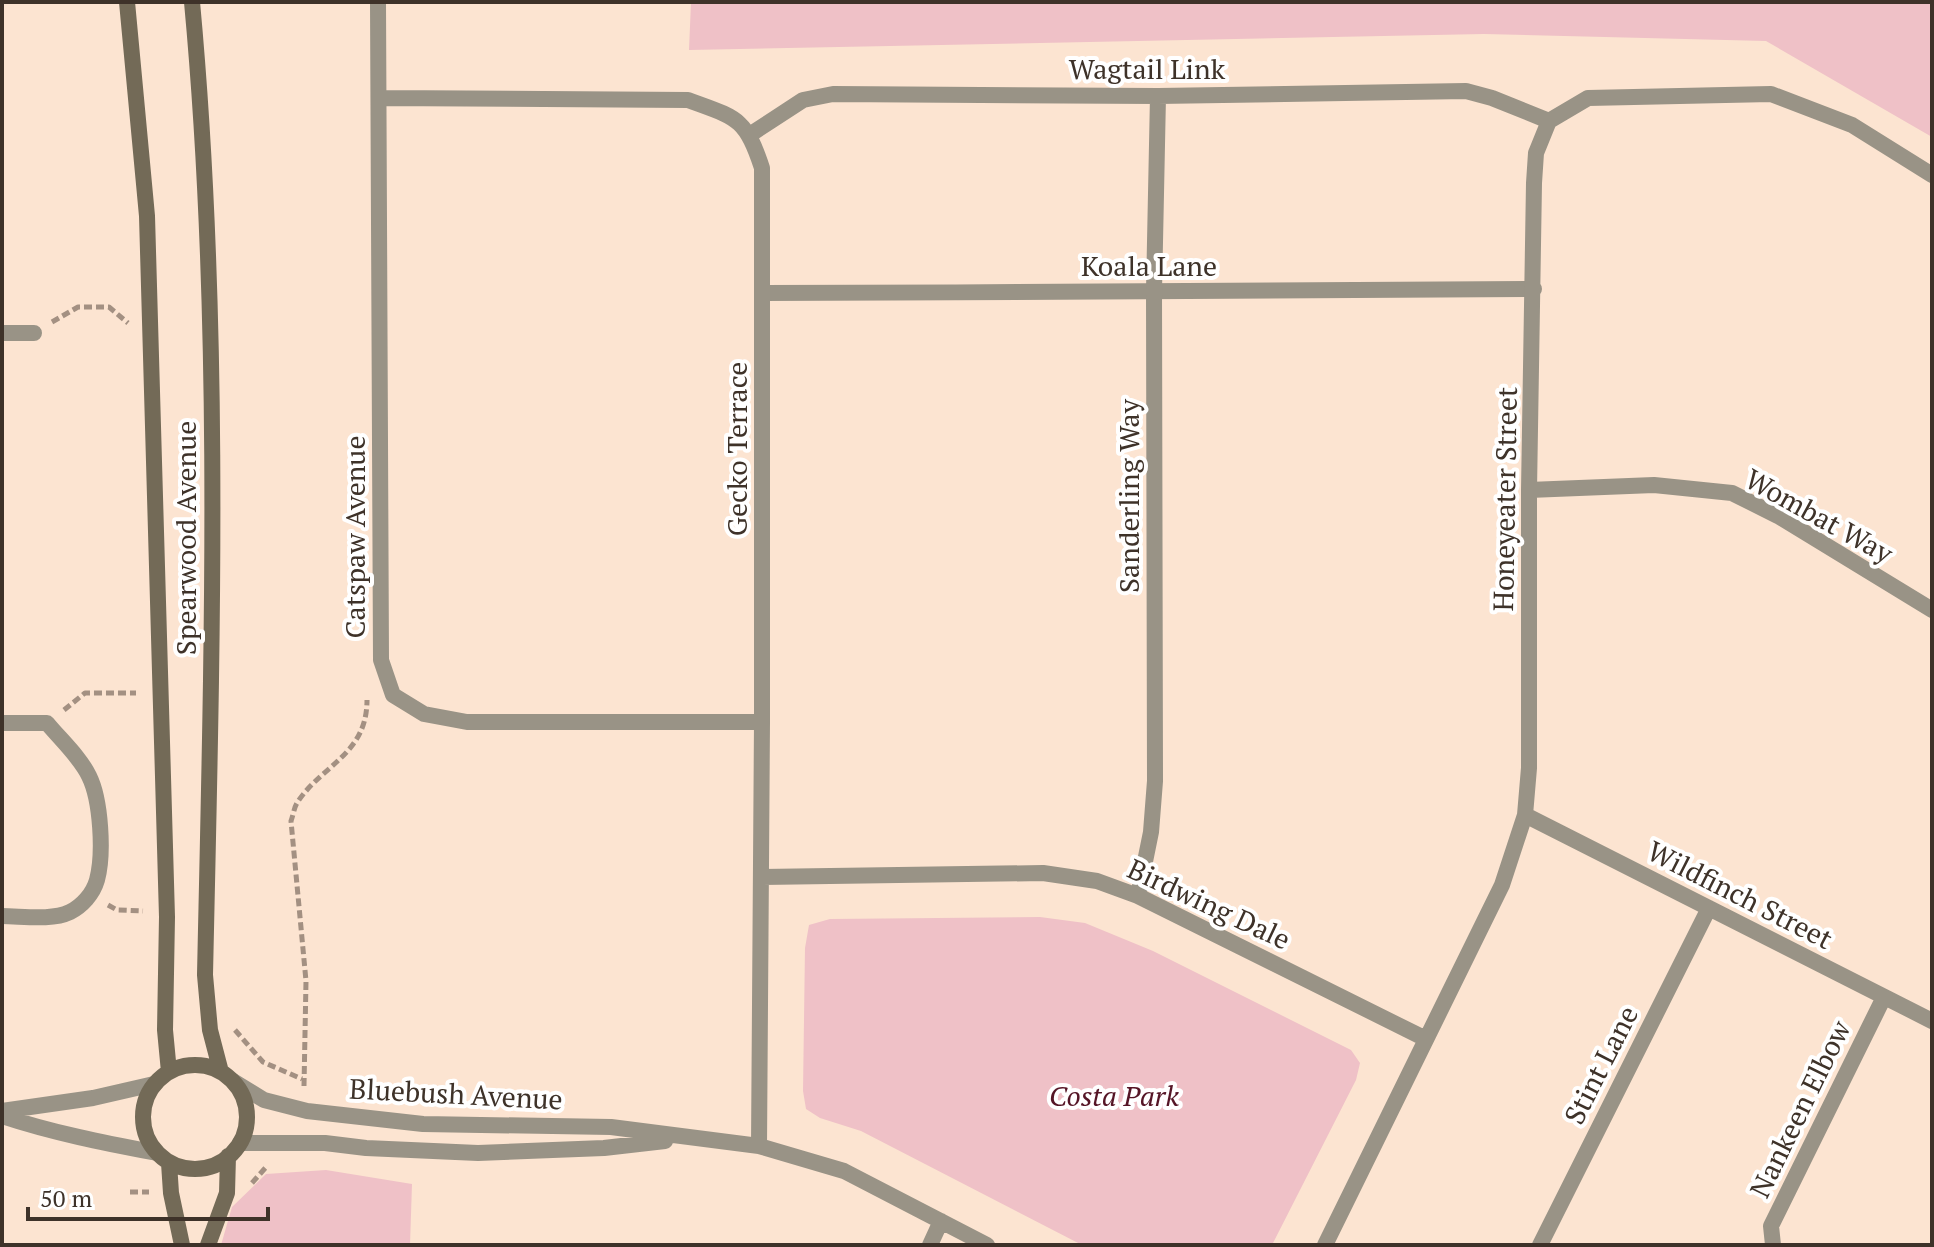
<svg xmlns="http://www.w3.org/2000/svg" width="1934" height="1247" viewBox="0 0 1934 1247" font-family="'PT Serif',serif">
<rect width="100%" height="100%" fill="#fce4d1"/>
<path fill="#efc1c7" d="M691 2H1932V137L1766 41 1484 34 689 50Z
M1040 917 1085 923 1153 951 1351 1050 1360 1063 1356 1080 1272 1245H1082L861 1131 820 1118 806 1109 803 1091 805 948 809 925 830 919Z
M326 1170 412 1184 410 1245H221L232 1207 266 1174Z"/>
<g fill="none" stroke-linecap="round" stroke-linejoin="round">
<path stroke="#a39082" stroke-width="5" stroke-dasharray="8 4" stroke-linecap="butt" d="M52 322 78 307H109L128 323
M64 710 85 693H136
M108 905 117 910 143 911
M235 1030 263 1062 302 1079
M304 1086 306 981 291 821C293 816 294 808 297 803 321 765 367 755 367 700
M252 1183 267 1166
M130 1192H149"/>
<path stroke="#999386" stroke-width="16" d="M763 293C1020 292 1277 292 1534 289"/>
<path stroke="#999386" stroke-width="16" d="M378 2 381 660 393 695 424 714 467 722H762
M380 98 688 100C737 118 745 117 762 168V722L759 1146
M751 134 803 100 833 94 1158 96 1466 91 1492 98 1549 121
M2 333H34
M1529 490 1654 485 1732 493 1778 516 1932 610
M2 723H47C61 740 80 757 89 776 101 800 104 854 97 880 93 894 82 906 70 912 51 921 22 916 2 916
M1525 815 1932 1021
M762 877 1043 873 1097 881 1138 896 1426 1039
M1138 896 1151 832 1155 781 1154 291 1158 96
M233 1081 264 1100 307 1111 423 1124 611 1127 759 1146 844 1171 987 1245
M2 1111 93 1098 154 1084
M2 1116C53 1133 105 1143 157 1153
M240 1143H325L366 1148 478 1153 604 1148 665 1141
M930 1245 941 1221
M1325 1245 1502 885 1525 815 1529 768V490L1534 183 1536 153 1549 121 1588 98 1771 94 1852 125 1932 175
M1540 1245 1709 908
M1773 1245 1771 1226 1884 997"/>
<path stroke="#736a57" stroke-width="16" d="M127 2 147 216 167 917 165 1030 169 1072
M192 2C222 325 212 651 205 975L210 1030 221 1072
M143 1117a52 52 0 1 1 104 0a52 52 0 1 1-104 0Z
M169 1163 171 1193 182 1245
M208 1245 227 1193 228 1156"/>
</g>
<g text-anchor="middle" stroke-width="8" stroke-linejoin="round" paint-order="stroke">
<g font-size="28" fill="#3e3229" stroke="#fff">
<text x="1147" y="79">Wagtail Link</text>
<text x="1149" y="276">Koala Lane</text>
<text transform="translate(737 449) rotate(-90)" y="10">Gecko Terrace</text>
<text transform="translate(1129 496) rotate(-90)" y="10">Sanderling Way</text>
<text transform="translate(1505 499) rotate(-89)" y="10">Honeyeater Street</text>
<text transform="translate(1819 516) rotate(29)" y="10">Wombat Way</text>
<text transform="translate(355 537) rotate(-90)" y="10">Catspaw Avenue</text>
<text transform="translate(186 538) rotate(-90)" y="10">Spearwood Avenue</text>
<text transform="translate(1740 895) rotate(27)" y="10">Wildfinch Street</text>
<text transform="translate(1209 904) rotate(25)" y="10">Birdwing Dale</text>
<text transform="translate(1601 1065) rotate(-63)" y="10">Stint Lane</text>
<text transform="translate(456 1094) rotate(3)" y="10">Bluebush Avenue</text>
<text transform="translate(1800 1109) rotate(-64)" y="10">Nankeen Elbow</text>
</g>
<g font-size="28" font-style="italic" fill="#551526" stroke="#fff">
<text x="1114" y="1106">Costa Park</text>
</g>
</g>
<rect width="1934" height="1247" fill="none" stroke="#3e3229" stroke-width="8"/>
<path d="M28 1207v12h240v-12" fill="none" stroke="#3e3229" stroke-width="4"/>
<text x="40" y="1207" font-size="24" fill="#3e3229" stroke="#ffffff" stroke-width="6" paint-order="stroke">50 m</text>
</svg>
